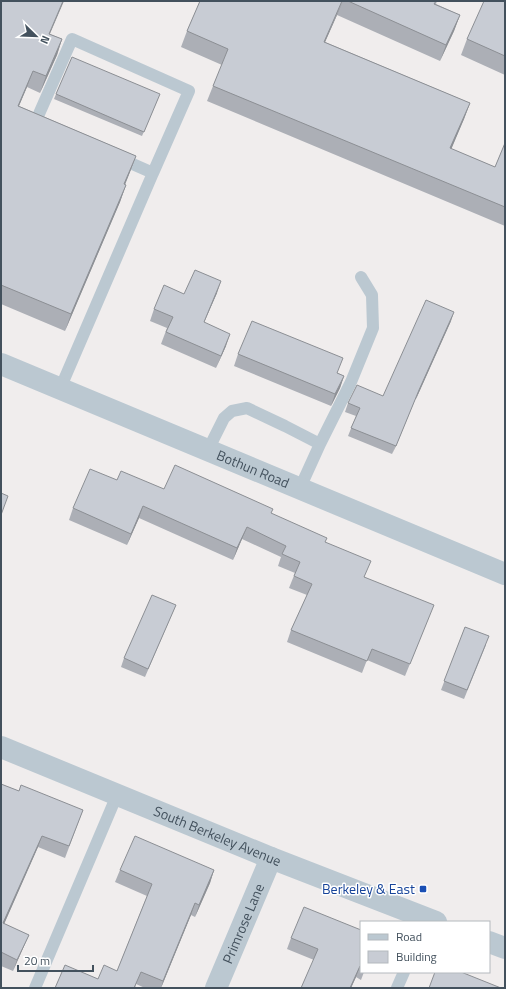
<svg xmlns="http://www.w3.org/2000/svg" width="506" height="989" viewBox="0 0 506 989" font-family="'Titillium Web',sans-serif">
<rect width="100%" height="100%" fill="#f0eded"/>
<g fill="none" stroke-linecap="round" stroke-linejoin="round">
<path stroke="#bbc8d1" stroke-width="12" d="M41 125 35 123 72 39 189 91 153 173
M60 389 153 173 119 158
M208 450 224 418 232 411 247 408 285 426 320 444
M300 488 320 444 351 382 373 328 372 295 361 277
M35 988 117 795
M397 988 404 972"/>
<g stroke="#bbc8d1" stroke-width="22">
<path id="s1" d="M1 364 505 574"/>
<path id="s2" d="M216 988 271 858"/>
</g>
<g stroke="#bbc8d1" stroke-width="22">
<path id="s3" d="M1 747 271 858 436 922"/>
<path d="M489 942 505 948"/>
</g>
</g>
<path fill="#acafb6" d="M1 1 50 34 62 39 57 55 40 93 27 87 19 106 136 156 125 185H126L120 202 65 331 1 304Z
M200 1H437L436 4 460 15 454 31 440 61 337 15 325 42 470 103 464 119 451 149 495 167 505 143V226L207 101 213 86 222 65 181 47 187 31Z
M505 1V75L461 55 467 39Z
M56 94 158 99 142 136 54 99Z
M217 293 204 322 226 346 216 368 161 344 167 328 150 321 154 309 184 294Z
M451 321 416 399H415L392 454 348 436 356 416 345 412 348 403 383 396Z
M238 354 338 373 344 376 340 388 331 406 234 366Z
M117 480 164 489 272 514 325 542 365 577 429 617 405 676 367 660 362 673 287 642 291 630 307 595 289 588 295 573 278 566 281 557 242 539 233 560 139 518 127 545 69 520 73 508Z
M176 605 145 677 121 667 124 658Z
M465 627 486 645 464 699 441 690Z
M1 784 19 791 83 810 65 858 38 847 4 924 29 935 24 946 13 971 1 966Z
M120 870H214L210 883 195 917 191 915 161 988H145L136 984 135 988H55L98 979 117 971 147 896 115 882Z
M361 930V972H364L361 980 356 977 351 988H301L314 960 287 949 291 938Z"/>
<path fill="#8c8f94" d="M63 1H64L43 50 49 34Z
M343 1 337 15 318 58 324 42Z
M460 15 454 31 440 61 446 45Z
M62 39 57 55 40 93 46 76Z
M33 71 27 87 12 122 18 106Z
M470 103 464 119 445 164 450 148Z
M136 156 130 172 118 201 124 184Z
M126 185 120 202 65 331 71 314Z
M221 281 217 293 199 334 204 322Z
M454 312 451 321 416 399 419 390Z
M230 334 226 346 216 368 221 356Z
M344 376 340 388 331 406 335 394Z
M419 390 415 399 392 454 396 446Z
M143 506 139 518 127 545 131 534Z
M247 527 242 539 233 560 237 548Z
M42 836 38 847 1 931 3 923Z
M214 870 210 883 195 917 199 905Z
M195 903 191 915 161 988 163 981Z
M29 935 24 946 13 971 17 960Z
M360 966 356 977 351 988H350Z"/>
<path fill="#c8ccd4" stroke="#8c8f94" d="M1 1H63L49 34 62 39 46 76 33 71 18 106 136 156 124 184 126 185 71 314 1 285Z
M200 1H342L324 42 470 103 450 148 495 167 505 143V207L213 86 228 49 187 31Z
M348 1H436L434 4 460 15 446 45Z
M484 1H505V56L467 39Z
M72 57 160 94 144 132 56 94Z
M195 270 221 281 204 322 230 334 221 356 166 332 173 317 154 309 164 285 184 294Z
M426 300 454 312 419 390 396 446 351 428 360 408 348 403 357 385 383 396Z
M252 321 343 358 337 373 344 376 335 394 238 354Z
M175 465 273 509 271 513 327 538 325 542 371 561 364 577 434 605 410 664 372 649 367 661 291 630 312 584 294 576 300 562 282 554 286 546 247 527 237 548 143 506 131 534 73 508 90 469 117 480 121 471 164 489Z
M1 493 8 496 1 515Z
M152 595 176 605 148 669 124 658Z
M465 627 489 636 467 690 444 681Z
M1 784 19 791 21 785 83 810 69 846 42 836 3 923 29 935 17 960 1 952Z
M135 836 214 870 199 905 195 903 163 981 141 972 134 988H55L65 965 98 979 104 965 117 971 152 884 120 870Z
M304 907 361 930V967L360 966 350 988H301L318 949 291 938Z
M435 972H461L501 988H429Z"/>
<rect fill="#1a4fb4" stroke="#fff" stroke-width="1.5" x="419" y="885" width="8" height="8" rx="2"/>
<g text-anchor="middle" stroke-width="3" stroke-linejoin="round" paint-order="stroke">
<g font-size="14" fill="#43515d" stroke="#fff">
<text dy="5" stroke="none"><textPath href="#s1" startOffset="273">Bothun Road</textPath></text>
<text dy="5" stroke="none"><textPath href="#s3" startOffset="234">South Berkeley Avenue</textPath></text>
<text dy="5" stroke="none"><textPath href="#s2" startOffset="70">Primrose Lane</textPath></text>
</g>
<g font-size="14" fill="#164399" stroke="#fff" text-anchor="end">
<text x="415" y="894">Berkeley &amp; East</text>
</g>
</g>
<rect width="506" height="989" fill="none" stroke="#43515d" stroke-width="4"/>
<rect x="360" y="921" width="130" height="52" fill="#ffffff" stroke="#b4b9be"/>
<rect x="368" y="934" width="20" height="6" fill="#bbc8d1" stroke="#b4b9be"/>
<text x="396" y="941" font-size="12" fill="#43515d">Road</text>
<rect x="368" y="951" width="20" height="12" fill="#c8ccd4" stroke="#b4b9be"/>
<text x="396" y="961" font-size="12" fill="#43515d">Building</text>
<g transform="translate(36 36) rotate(113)" stroke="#ffffff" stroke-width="3" paint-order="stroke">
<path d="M0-3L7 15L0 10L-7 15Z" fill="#43515d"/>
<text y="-6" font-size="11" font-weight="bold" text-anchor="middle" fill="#43515d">N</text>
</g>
<path d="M18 965v6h75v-6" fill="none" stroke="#43515d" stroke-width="2"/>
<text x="24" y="965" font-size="12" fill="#43515d" stroke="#ffffff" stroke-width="3" paint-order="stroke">20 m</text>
</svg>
